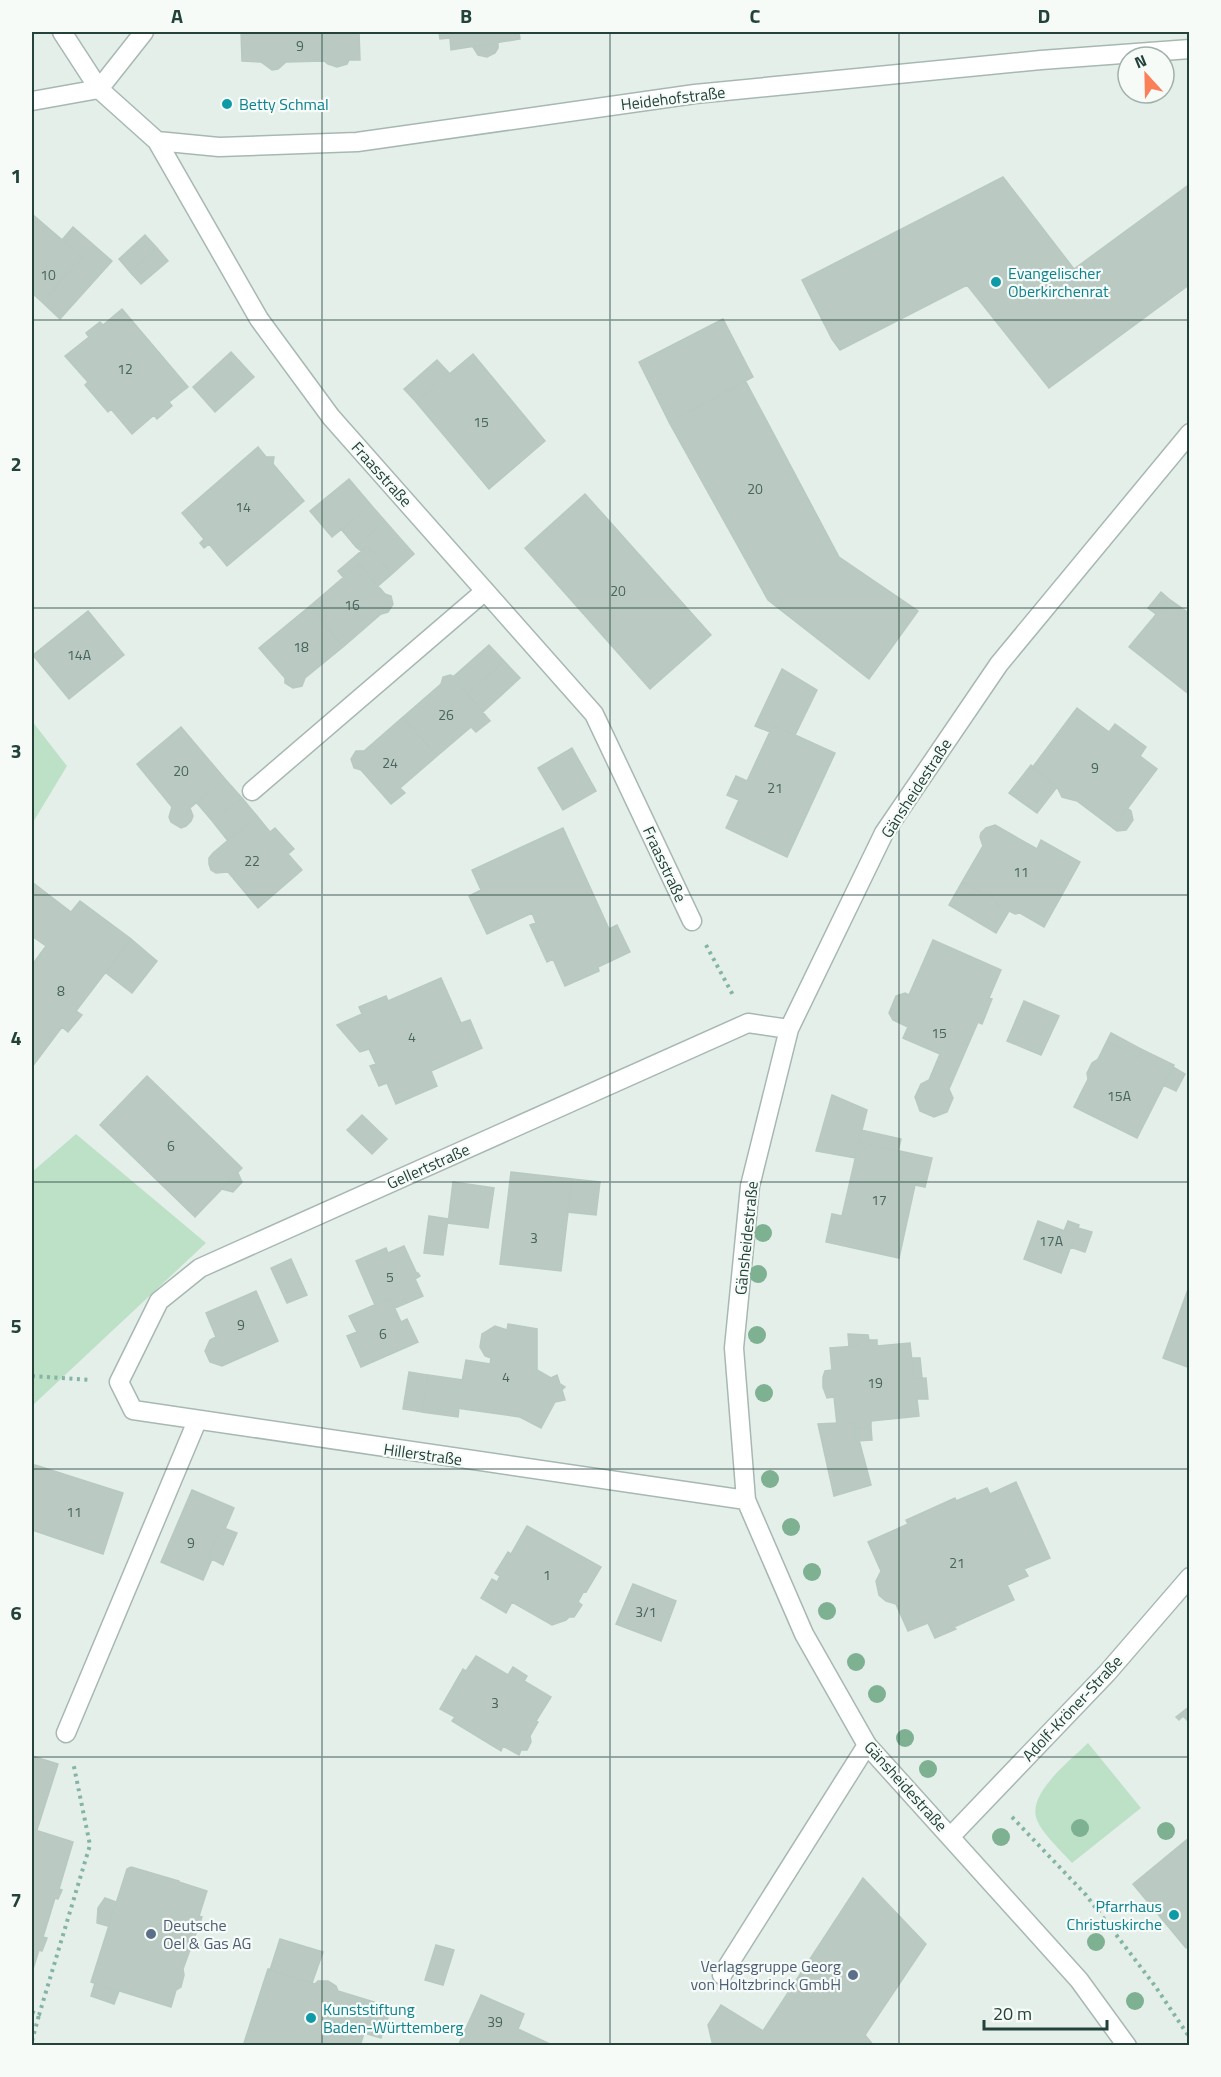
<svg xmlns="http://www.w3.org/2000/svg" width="1221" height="2077" viewBox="0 0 1221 2077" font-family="'Titillium Web',sans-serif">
<rect width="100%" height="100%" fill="#e5efea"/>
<path fill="#bde1c7" d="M32 721 67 766 32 824Z
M76 1134 206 1243 32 1406V1172Z
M1088 1743 1141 1808 1072 1863C1063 1853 1041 1832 1037 1820 1026 1794 1071 1760 1088 1743Z"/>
<path fill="#bacac3" stroke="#b7c9c1" stroke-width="1.5" d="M241 32H359L360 60H349L347 64 337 67 328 64 324 61 286 62 278 69 272 70 261 62 242 61Z
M439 32H519L520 39 451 50 450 38 440 39Z
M498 43V48L495 53 487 57 478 55 473 47Z
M1003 177 1074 269 1190 184V284L1049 388 967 285 840 350 832 339 802 280Z
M32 214 82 257 42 302 32 293Z
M73 227 112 261 60 319 42 302 82 257 62 240Z
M145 235 157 248 130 272 119 259Z
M157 248 168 261 141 284 130 272Z
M122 309 188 387 169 402 172 406 157 419 154 415 132 434 111 409 108 412 85 385 88 382 65 356 89 337 86 333 100 322 103 325Z
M723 319 753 377 669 422 639 362Z
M231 352 254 377 215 412 193 387Z
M473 354 545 441 489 489 416 402Z
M437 360 449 373 416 402 404 389Z
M746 382 839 557 918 611 869 679 768 600 669 422Z
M258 447 266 457H274L273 464 304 501 227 566 209 544 204 548 200 543 204 539 182 513Z
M349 479 371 505 332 537 310 511Z
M585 494 711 635 650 689 525 548Z
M371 505 385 521 356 547 341 529Z
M385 521 414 554 392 574 367 546 361 551 356 547Z
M367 546 392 574 378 586 359 564 343 577 338 571Z
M359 564 385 594 391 596 393 604 388 612 381 614 343 647 310 606Z
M1161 592 1169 599 1156 614 1148 608Z
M1169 599 1190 614V695L1129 647Z
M310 606 343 647 305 678 302 686 293 688 285 683V678L259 648Z
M88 611 124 655 69 699 33 655Z
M489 645 504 661 467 694 460 685V679L454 676Z
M504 661 520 678 483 712 467 694Z
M782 669 817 690 795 735 773 725 770 732 755 726Z
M450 675 460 679V685L490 721 476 732 471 727 437 756 403 717 441 684 443 677Z
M1077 708 1109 732 1115 724 1146 747 1140 756 1157 769 1113 828 1077 801 1062 797 1057 787 1032 768Z
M403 717 437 756 400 788 405 793 391 804 361 770 354 768 351 759 356 751H364Z
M773 725 835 753 787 857 726 828 739 800 727 795 736 776 747 781Z
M181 727 225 779 190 808 193 816 191 821 186 826 181 828 171 822 169 817 172 807 137 764Z
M572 748 596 791 563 810 538 768Z
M1031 765 1057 787 1037 813 1009 793Z
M225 779 242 798 213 822 197 803Z
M242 798 257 816 228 841 213 822Z
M1127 808 1131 811 1133 820 1126 830 1117 831 1113 828Z
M257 816 270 832 275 828 294 849 288 854 302 870 258 908 228 872 216 873 211 870 209 864V858L213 853Z
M995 825 1037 849 1041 840 1080 862 1044 927 1020 913 1015 914 999 906 996 900 962 882 983 846 980 837 981 833 986 828Z
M563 828 609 929 617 925 630 952 598 967 599 971 565 986 553 959 547 962 530 925 536 923 532 913 487 934 469 896 481 890 472 870Z
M32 882 71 912 80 901 131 939 76 1011 82 1015 68 1032 62 1027 32 1067V965L46 946 32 936Z
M962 882 996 900 999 906 1009 911 996 933 949 905Z
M131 939 157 961 132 993 105 972Z
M933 940 1001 970 989 998 992 999 982 1024 978 1022 949 1089 953 1098 947 1112 934 1117 920 1111 915 1097 921 1084 929 1080 940 1054 903 1038 908 1027 893 1020 889 1013 896 996 905 993 909 995Z
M441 978 461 1023 470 1020 482 1048 431 1071 437 1086 396 1104 387 1083 379 1086 370 1066 376 1064 369 1049 360 1052 337 1025 362 1014 359 1007 386 996 388 1001Z
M1024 1001 1059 1016 1041 1055 1007 1041Z
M1111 1033 1143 1050 1139 1058 1107 1041Z
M1107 1041 1139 1058 1143 1050 1174 1065 1137 1138 1074 1107 1088 1079 1087 1073 1092 1063 1098 1059Z
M1173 1067 1185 1074 1176 1091 1163 1085Z
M147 1076 242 1168 195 1217 100 1125Z
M832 1095 867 1110 855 1158 816 1151Z
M362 1115 387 1139 372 1154 347 1130Z
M861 1130 901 1139 898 1151 859 1142Z
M859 1142 932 1158 925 1187 915 1185 899 1258 826 1242 832 1214 842 1216Z
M511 1172 572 1179 561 1271 500 1264Z
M238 1173 242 1182 233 1192 222 1189Z
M572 1179 600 1182 596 1215 567 1212Z
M453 1182 494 1188 488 1228 448 1223Z
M429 1216 448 1219 443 1255 424 1253Z
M1038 1221 1075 1235 1061 1273 1024 1259Z
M1068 1221 1079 1225 1078 1228 1092 1232 1085 1252 1070 1247 1075 1235 1064 1231Z
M404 1246 417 1274 418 1273 420 1276 415 1279 423 1296 395 1308 390 1298 375 1305 356 1261 386 1248 388 1253Z
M291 1259 307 1295 287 1303 271 1268Z
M1190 1284V1368L1163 1358Z
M256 1291 278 1341 222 1366 210 1362 205 1351 210 1340 216 1337 206 1313Z
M390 1298 401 1322 407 1319 418 1342 361 1367 347 1336 357 1332 349 1316Z
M508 1324 537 1329V1370L551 1378 557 1375 560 1384 565 1387 562 1390 565 1400 555 1402 541 1428 520 1417 457 1408 466 1360 490 1364 491 1358 485 1356 480 1347 482 1334 495 1326 507 1330Z
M848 1334 868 1335 869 1340 856 1341 857 1346 849 1347Z
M869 1340H877V1346L910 1343 914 1379 926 1378 928 1399H917L919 1416 871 1421V1427L855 1428V1423L837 1425 834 1397 827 1398 823 1387V1377L825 1371 832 1370 830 1348 857 1346 856 1341Z
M912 1358H920L922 1378 914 1379Z
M409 1372 428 1375 422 1412 403 1409Z
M428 1375 462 1380 457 1408H459L458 1417 422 1412Z
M837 1423V1425L855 1423 856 1441 859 1440 871 1485 834 1496 818 1424Z
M871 1427 872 1440 856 1441 855 1428Z
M35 1465 123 1493 103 1554 32 1530V1476Z
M1016 1482 1050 1558 1024 1569 1028 1576 1007 1585 1014 1600 954 1627 956 1629 935 1638 928 1623 908 1631 896 1604 886 1601 879 1595 876 1581 881 1571 868 1542 908 1524 906 1520 955 1498 956 1501 987 1488 990 1494Z
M192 1490 234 1508 225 1529 221 1527 208 1557 212 1559 203 1580 161 1562Z
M527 1526 601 1567 586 1592 584 1591 578 1602 582 1605 574 1617H569L566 1620 552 1625 512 1602 506 1613 481 1598 492 1579 497 1582 500 1576 495 1573 508 1552 511 1554Z
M221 1527 237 1533 223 1565 208 1557Z
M633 1584 676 1601 661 1641 616 1624Z
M476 1656 508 1675 513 1667 527 1676 524 1681 551 1697 536 1721 538 1722 530 1736 531 1742 527 1750H521L519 1755 503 1746 501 1751 452 1721 455 1717 440 1709 463 1669 466 1671Z
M1190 1706V1723L1183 1716 1179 1720 1176 1717Z
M32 1756 58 1764 37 1830 32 1829Z
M32 1829 73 1842 59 1889 62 1890 58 1899 55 1898 43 1937 47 1938 42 1951 39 1950 33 1969Z
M1190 1837V1945L1186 1948 1133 1884Z
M131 1867 179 1881V1882L207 1891 199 1916 202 1917 183 1969 184 1975 181 1987 176 1990 171 2007 91 1982 127 1869Z
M863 1878 926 1944 865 2035 874 2046H713L708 2025 721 2005 763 2031Z
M105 1898 116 1902 108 1926 97 1923 98 1908Z
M280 1939 323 1952 312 1983 270 1970Z
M436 1945 454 1950 443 1985 425 1980Z
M268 1969 315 1984 318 1981H328L336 1986 338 1991 374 2002 360 2046H253L244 2043Z
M95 1983 119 1991 114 2004 91 1996Z
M481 1995 524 2014 518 2029 554 2046H458Z
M374 2004 391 2009 381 2038 364 2033Z"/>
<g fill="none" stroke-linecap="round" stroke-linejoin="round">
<defs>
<path id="service" d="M252 791 485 591
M66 1733 197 1421
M722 1975 867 1745"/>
<path id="minor" d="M62 32 99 89 157 141 259 319 331 417 594 714 692 921
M32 101 99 89 144 32
M157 141 219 147 357 142 695 94 1041 60 1190 49
M746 1500 133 1410 119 1382 159 1301 200 1268 748 1023 789 1029
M951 1836 1107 1673 1190 1577
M1127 2046 1079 1980 867 1745 804 1634 746 1500 734 1348 750 1186 789 1029 884 833 999 664 1190 433"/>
</defs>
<use href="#service" stroke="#a7b8b2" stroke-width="21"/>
<use href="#minor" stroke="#a7b8b2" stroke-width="21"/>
<path stroke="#84b4a5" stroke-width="4" stroke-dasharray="3 4.5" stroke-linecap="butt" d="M706 945 734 997
M32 1376 91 1380
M1012 1817 1086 1895 1155 1986 1190 2038
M32 2012 39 2015 90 1845 73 1762
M32 2041 39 2015"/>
<use href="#service" stroke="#fff" stroke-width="18"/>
<use href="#minor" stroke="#fff" stroke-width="18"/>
</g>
<g fill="#7eb092">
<circle cx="763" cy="1233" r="9"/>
<circle cx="758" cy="1274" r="9"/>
<circle cx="757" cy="1335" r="9"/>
<circle cx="764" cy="1393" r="9"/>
<circle cx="770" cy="1479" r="9"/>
<circle cx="791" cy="1527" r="9"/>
<circle cx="812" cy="1572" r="9"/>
<circle cx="827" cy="1611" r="9"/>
<circle cx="856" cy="1662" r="9"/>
<circle cx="877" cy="1694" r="9"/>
<circle cx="905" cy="1738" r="9"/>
<circle cx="928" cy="1769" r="9"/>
<circle cx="1080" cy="1828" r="9"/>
<circle cx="1166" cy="1831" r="9"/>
<circle cx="1001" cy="1837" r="9"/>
<circle cx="1096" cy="1942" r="9"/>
<circle cx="1135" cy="2001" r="9"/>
</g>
<path fill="none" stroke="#22423a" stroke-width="1.5" stroke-opacity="0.55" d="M322 32V2046M610 32V2046M899 32V2046M32 320H1190M32 608H1190M32 895H1190M32 1182H1190M32 1469H1190M32 1757H1190"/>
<g fill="#0f9aa8" stroke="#f6fbf8" stroke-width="2">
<circle cx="227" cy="104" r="6"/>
<circle cx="996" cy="282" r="6"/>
<circle cx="1174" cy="1915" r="6"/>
<circle cx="311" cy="2018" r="6"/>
</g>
<g fill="#5c6f8a" stroke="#f6fbf8" stroke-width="2">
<circle cx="151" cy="1934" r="6"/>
<circle cx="853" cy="1975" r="6"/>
</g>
<g text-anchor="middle" stroke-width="4.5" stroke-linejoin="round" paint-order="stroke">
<g font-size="14" fill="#48645c">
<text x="300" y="51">9</text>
<text x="48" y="280">10</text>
<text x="125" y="374">12</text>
<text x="481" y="427">15</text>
<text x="755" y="494">20</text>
<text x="243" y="512">14</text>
<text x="618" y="596">20</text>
<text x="352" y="610">16</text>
<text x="301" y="652">18</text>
<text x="79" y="660">14A</text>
<text x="446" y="720">26</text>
<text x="390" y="768">24</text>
<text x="1095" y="773">9</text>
<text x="181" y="776">20</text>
<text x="775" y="793">21</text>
<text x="252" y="866">22</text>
<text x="1021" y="877">11</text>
<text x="61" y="996">8</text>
<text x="939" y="1038">15</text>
<text x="412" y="1042">4</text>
<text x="1119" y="1101">15A</text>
<text x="171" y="1151">6</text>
<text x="879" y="1205">17</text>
<text x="534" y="1243">3</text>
<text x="1051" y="1246">17A</text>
<text x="390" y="1282">5</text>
<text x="241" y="1330">9</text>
<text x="383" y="1339">6</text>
<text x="506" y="1382">4</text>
<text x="875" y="1388">19</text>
<text x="74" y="1517">11</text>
<text x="191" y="1548">9</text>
<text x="957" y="1568">21</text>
<text x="547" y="1580">1</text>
<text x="646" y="1617">3/1</text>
<text x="495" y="1708">3</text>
<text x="495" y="2027">39</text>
</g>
<g font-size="16" fill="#22423a" stroke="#f6fbf8">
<text transform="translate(673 98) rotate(-7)" y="6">Heidehofstraße</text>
<text transform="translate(382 474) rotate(48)" y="6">Fraasstraße</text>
<text transform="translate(916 788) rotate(-57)" y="6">Gänsheidestraße</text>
<text transform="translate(665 864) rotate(65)" y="6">Fraasstraße</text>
<text transform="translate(428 1166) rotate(-24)" y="6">Gellertstraße</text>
<text transform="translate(746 1238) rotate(-84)" y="6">Gänsheidestraße</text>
<text transform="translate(423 1454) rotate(8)" y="6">Hillerstraße</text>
<text transform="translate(1072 1708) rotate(-47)" y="6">Adolf-Kröner-Straße</text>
<text transform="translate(906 1786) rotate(48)" y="6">Gänsheidestraße</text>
</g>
<g font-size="16" fill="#0d838f" stroke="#f6fbf8" text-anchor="start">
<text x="239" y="110">Betty Schmal</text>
<text x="1008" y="279">Evangelischer<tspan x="1008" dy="18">Oberkirchenrat</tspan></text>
<text x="1162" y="1912" text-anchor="end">Pfarrhaus<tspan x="1162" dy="18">Christuskirche</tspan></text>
<text x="323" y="2015">Kunststiftung<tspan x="323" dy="18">Baden-Württemberg</tspan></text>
</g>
<g font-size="16" fill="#4e5e75" stroke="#f6fbf8" text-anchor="start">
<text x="163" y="1931">Deutsche<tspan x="163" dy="18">Oel &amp; Gas AG</tspan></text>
<text x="841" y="1972" text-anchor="end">Verlagsgruppe Georg<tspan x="841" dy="18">von Holtzbrinck GmbH</tspan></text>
</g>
</g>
<rect width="1221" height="2077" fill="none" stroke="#f6fbf8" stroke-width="66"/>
<g transform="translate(1146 75) rotate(338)"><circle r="28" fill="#f6fbf8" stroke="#a1b1ac" stroke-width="1.5"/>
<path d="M0-4.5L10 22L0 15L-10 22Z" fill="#f98058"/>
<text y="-9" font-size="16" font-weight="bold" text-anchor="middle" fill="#22423a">N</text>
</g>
<path d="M984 2020v9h123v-9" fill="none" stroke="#22423a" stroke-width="3"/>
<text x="993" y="2020" font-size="18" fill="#22423a" stroke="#f6fbf8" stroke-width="4.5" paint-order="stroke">20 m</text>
<rect x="33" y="33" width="1155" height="2011" fill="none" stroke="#22423a" stroke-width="2"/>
<g font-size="20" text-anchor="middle" font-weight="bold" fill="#22423a">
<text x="177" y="23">A</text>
<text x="466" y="23">B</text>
<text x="755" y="23">C</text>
<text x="1044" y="23">D</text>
<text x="16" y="183">1</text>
<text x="16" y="471">2</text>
<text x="16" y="758">3</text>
<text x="16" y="1045">4</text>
<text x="16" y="1333">5</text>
<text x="16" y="1620">6</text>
<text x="16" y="1907">7</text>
</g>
</svg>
